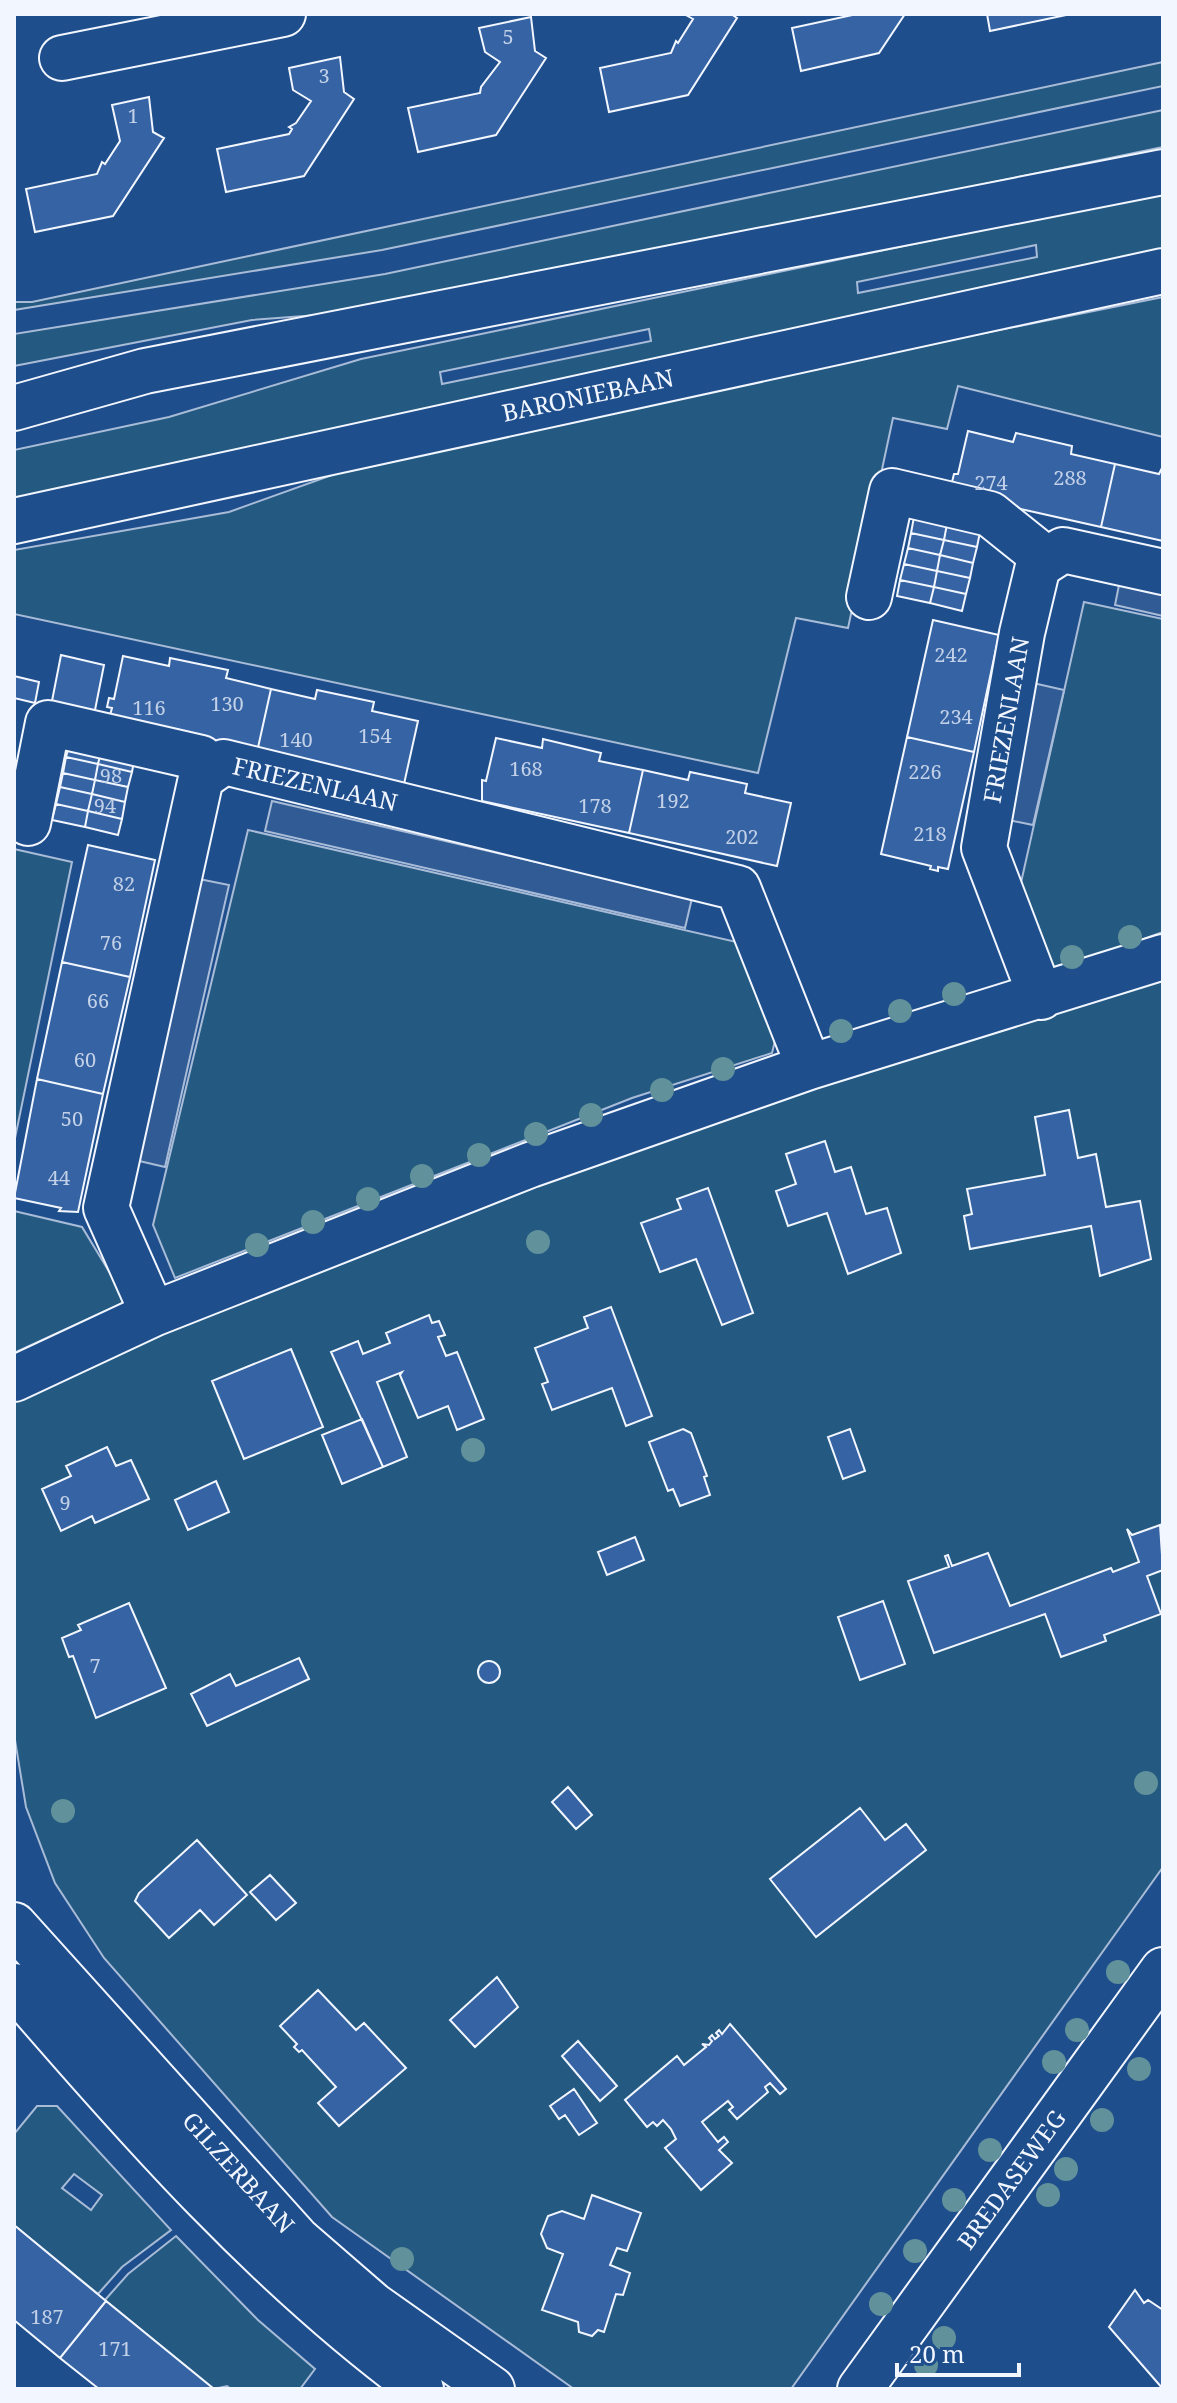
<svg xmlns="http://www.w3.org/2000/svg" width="1177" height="2403" viewBox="0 0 1177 2403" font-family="'Noto Serif',serif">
<rect width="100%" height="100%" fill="#1f4e8c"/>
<path fill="#245a82" stroke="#a8bbd7" stroke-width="2" fill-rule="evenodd" d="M1163 62V86L382 250 14 310V302H32Z
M1163 110V147L371 311 252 320 14 366V334L385 274Z
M1163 192V259L14 499V450L169 417 361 359ZM1036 245 1037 257 858 293 857 282ZM649 329 651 341 442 384 440 372Z
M1163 297V437L958 386 947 429 893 418 848 628 796 618 758 773 14 614V550L229 512 399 451Z
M1084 602 1163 619V932L1042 976 1018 896Z
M248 830 741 943 780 1021 772 1053 632 1098 175 1278 153 1225Z
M14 849 72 862 14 1143Z
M1163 969V1867L791 2389H574L332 2217 104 1958 55 1883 26 1807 14 1734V1399L96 1358 614 1152Z
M14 1211 82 1227 127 1301 14 1353Z
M37 2106H57L171 2230 122 2267 98 2294 14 2225V2134ZM74 2174 102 2195 91 2210 62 2188Z
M176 2236 258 2320 315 2369 300 2389H231L227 2386 214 2389 105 2300 128 2274Z"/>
<path fill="#305b95" stroke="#a8bbd7" stroke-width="2" d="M1120 580 1163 590V616L1115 605Z
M1033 683 1064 690 1033 825 1003 819Z
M272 801 692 898 685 928 265 831Z
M199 879 229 885 165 1167 135 1160Z"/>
<path fill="#3563a3" stroke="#f2f6ff" stroke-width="2" d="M684 14H731L737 18 688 95 609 112 600 68 671 53 676 41 678 43 693 19Z
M857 14H905L879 53 801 71 792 28Z
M987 14H1071L990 31Z
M531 17 535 51 546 58 496 135 418 152 408 108 480 93 481 87 500 62 485 52 479 28Z
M340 57 344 92 354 99 304 176 226 192 217 149 289 134 292 129 289 127 296 123 311 101 293 90 289 68Z
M149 97 153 132 164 138 113 216 35 232 26 189 97 174 102 162 105 164 120 141 112 105Z
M968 431 1013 442 1016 433 1072 446 1071 454 1115 464 1101 527 954 494 956 483 952 482 954 474H958Z
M1115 464 1159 474 1163 466V541L1101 527Z
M914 517 947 524 944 540 911 533Z
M947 524 980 532 977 547 944 540Z
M911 533 944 540 940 555 908 548Z
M944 540 977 547 973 563 940 555Z
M908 548 940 555 937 571 904 564Z
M940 555 973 563 970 578 937 571Z
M904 564 937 571 934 587 900 580Z
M937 571 970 578 966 594 934 587Z
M900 580 934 587 930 603 897 596Z
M934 587 966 594 962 611 930 603Z
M933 620 999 635 974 752 907 737Z
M61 655 104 665 94 715 51 706Z
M123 656 169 666 170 658 228 670 226 678 271 689 257 752 109 719 112 708 107 707 109 698 114 699Z
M14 676 39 682 35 703 14 698Z
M271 689 315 699 317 690 374 702 372 711 418 721 404 784 257 752Z
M907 737 974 752 948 869 938 867V871L930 869 931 866 881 854Z
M496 738 542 748 543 739 601 753 599 761 643 770 629 833 482 801V780L486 781Z
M70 742 102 748 98 764 66 757Z
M102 748 135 756 132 772 98 764Z
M66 757 98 764 95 780 63 773Z
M98 764 132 772 128 787 95 780Z
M643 770 688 780 690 772 747 784 745 793 791 803 777 866 629 833Z
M63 773 95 780 92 794 60 787Z
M95 780 128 787 125 802 92 794Z
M60 787 92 794 88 811 56 804Z
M92 794 125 802 122 819 88 811Z
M56 804 88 811 85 827 52 820Z
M88 811 122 819 118 835 85 827Z
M88 845 155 860 130 977 62 962Z
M62 962 130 977 103 1094 37 1079Z
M37 1079 103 1094 78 1212 59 1211 61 1208 14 1198Z
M1069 1110 1078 1158 1096 1154 1106 1207 1140 1201 1151 1259 1100 1276 1091 1226 970 1249 964 1216 972 1214 967 1189 1045 1175 1035 1117Z
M825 1141 835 1172 851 1167 866 1214 887 1208 901 1253 848 1274 827 1213 788 1226 776 1191 796 1184 786 1154Z
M708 1188 753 1313 722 1325 696 1259 660 1272 641 1223 681 1209 677 1199Z
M611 1307 652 1416 626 1426 612 1388 552 1410 542 1384 548 1382 535 1348 588 1328 584 1317Z
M429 1315 432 1323 439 1321 445 1335 438 1337 446 1356 457 1352 484 1419 457 1430 448 1406 418 1418 400 1375 402 1372 377 1382 407 1457 383 1467 331 1352 358 1341 363 1354 390 1343 386 1333Z
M291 1349 323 1427 244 1459 212 1381Z
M362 1419 383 1467 342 1484 322 1435Z
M683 1429 691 1433 707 1476 704 1477 710 1495 680 1506 673 1489 668 1491 649 1442Z
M850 1429 865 1471 843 1479 828 1437Z
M107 1447 116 1466 131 1460 149 1499 95 1523 92 1516 61 1531 42 1489 71 1476 66 1466Z
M216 1481 229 1512 188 1530 175 1500Z
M1160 1525 1163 1570 1147 1576 1161 1614 1104 1635 1106 1641 1061 1657 1045 1614 934 1653 908 1581 949 1567 945 1556 948 1555 952 1566 988 1553 1010 1606 1111 1568 1113 1572 1139 1562 1127 1529 1132 1535Z
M635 1537 644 1560 607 1575 598 1552Z
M883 1601 905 1664 860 1680 838 1617Z
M129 1603 166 1688 96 1718 73 1656 69 1657 62 1638 81 1630 78 1625Z
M299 1658 309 1679 207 1726 191 1694 230 1674 236 1686Z
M478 1672a11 11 0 1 1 22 0a11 11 0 1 1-22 0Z
M568 1787 592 1815 576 1829 552 1802Z
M860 1808 885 1840 906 1824 926 1850 816 1937 770 1879Z
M197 1840 247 1895 214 1925 200 1910 169 1938 135 1901 139 1893Z
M270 1875 296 1903 276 1920 250 1892Z
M497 1977 518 2007 475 2047 450 2020Z
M318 1990 356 2030 364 2023 406 2068 339 2126 318 2103 336 2087 302 2050 299 2052 294 2047 297 2044 280 2026Z
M730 2024 786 2089 780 2094 770 2083 765 2087 768 2092 737 2119 729 2110 733 2107 728 2101 702 2122 718 2142 724 2137 728 2142 719 2150 732 2163 701 2190 665 2148 676 2139 671 2129 663 2120 657 2126 653 2122 647 2127 625 2100 677 2056 684 2065 706 2047 702 2044 709 2045 712 2041 709 2038 712 2035 715 2039 719 2036 716 2033 719 2030 722 2034Z
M578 2041 617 2086 600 2101 562 2056Z
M574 2089 597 2123 579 2135 565 2115 559 2119 550 2106Z
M592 2195 641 2213 627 2251 617 2248 610 2265 630 2273 623 2295 616 2294 604 2332 598 2330 592 2336 579 2332 578 2322 542 2310 563 2254 547 2248 541 2234 548 2216 562 2211 584 2219Z
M14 2225 106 2301 60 2358 14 2320Z
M1135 2290 1144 2303 1148 2300 1163 2310V2389L1109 2327Z
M106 2301 214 2389H99L60 2358Z"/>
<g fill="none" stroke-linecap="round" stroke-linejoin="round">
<defs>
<path id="minor" d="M62 58 283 14
M869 597 892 491 990 514 1046 559
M28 823 48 723 201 758 211 771
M1041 997 984 848 1022 633 1038 566 1063 550 1163 572
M153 1314 106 1208 201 778 224 762 738 888 809 1067
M14 1379 153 1314 530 1165 809 1067 1163 957
M14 1925 298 2240 373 2305 492 2389
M14 1986C139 2131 267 2276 421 2389
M860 2389 1163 1970"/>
<path id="major" d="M14 408 145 371 1163 172
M14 521 1163 271"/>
</defs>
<use href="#minor" stroke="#f2f6ff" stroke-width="48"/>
<use href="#major" stroke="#f2f6ff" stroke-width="48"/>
<use href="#minor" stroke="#1f4e8c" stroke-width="44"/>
<use href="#major" stroke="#1f4e8c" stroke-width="44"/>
</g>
<g fill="#61919a">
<circle cx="1130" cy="937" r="12"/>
<circle cx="1072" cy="957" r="12"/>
<circle cx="954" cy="994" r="12"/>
<circle cx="900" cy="1011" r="12"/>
<circle cx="841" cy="1031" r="12"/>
<circle cx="723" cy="1069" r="12"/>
<circle cx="662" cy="1090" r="12"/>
<circle cx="591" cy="1115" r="12"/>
<circle cx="536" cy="1134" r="12"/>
<circle cx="479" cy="1155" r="12"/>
<circle cx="422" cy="1176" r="12"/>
<circle cx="368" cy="1199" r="12"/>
<circle cx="313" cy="1222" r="12"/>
<circle cx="538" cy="1242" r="12"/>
<circle cx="257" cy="1245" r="12"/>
<circle cx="473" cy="1450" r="12"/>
<circle cx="1146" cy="1783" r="12"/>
<circle cx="63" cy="1811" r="12"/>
<circle cx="1118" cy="1972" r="12"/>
<circle cx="1077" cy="2030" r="12"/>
<circle cx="1054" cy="2062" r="12"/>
<circle cx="1139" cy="2069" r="12"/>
<circle cx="1102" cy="2120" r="12"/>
<circle cx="990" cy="2150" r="12"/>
<circle cx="1066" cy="2169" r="12"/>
<circle cx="1048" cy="2195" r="12"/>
<circle cx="954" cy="2200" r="12"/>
<circle cx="915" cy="2251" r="12"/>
<circle cx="402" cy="2259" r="12"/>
<circle cx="881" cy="2304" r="12"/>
<circle cx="944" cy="2338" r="12"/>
<circle cx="926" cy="2365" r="12"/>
</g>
<g text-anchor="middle" stroke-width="6" stroke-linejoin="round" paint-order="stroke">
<g font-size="20" fill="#c3d1e8">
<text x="508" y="44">5</text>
<text x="324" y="83">3</text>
<text x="133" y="123">1</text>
<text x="1070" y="485">288</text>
<text x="991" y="490">274</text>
<text x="951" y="662">242</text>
<text x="227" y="711">130</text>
<text x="149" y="715">116</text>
<text x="956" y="724">234</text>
<text x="375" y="743">154</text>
<text x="296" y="747">140</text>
<text x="526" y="776">168</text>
<text x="925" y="779">226</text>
<text x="111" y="783">98</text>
<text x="673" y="808">192</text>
<text x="105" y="813">94</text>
<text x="595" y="813">178</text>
<text x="930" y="841">218</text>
<text x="742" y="844">202</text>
<text x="124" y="891">82</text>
<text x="111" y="950">76</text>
<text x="98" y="1008">66</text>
<text x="85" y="1067">60</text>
<text x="72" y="1126">50</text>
<text x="59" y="1185">44</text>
<text x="65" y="1510">9</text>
<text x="95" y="1673">7</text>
<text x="47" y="2324">187</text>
<text x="115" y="2356">171</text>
</g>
<g font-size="24" fill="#f2f6ff" stroke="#1f4e8c">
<text transform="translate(588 396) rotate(-12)" y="8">BARONIEBAAN</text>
<text transform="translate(1007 720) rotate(-80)" y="8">FRIEZENLAAN</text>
<text transform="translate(315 785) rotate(13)" y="8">FRIEZENLAAN</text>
<text transform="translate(238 2173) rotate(48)" y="8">GILZERBAAN</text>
<text transform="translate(1012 2180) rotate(-54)" y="8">BREDASEWEG</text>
</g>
</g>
<rect width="1177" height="2403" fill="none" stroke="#f2f6ff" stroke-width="32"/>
<path d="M897 2363v12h122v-12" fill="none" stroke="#f2f6ff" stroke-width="4"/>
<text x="909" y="2363" font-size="24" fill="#f2f6ff" stroke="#1f4e8c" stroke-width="6" paint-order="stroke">20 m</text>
</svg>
